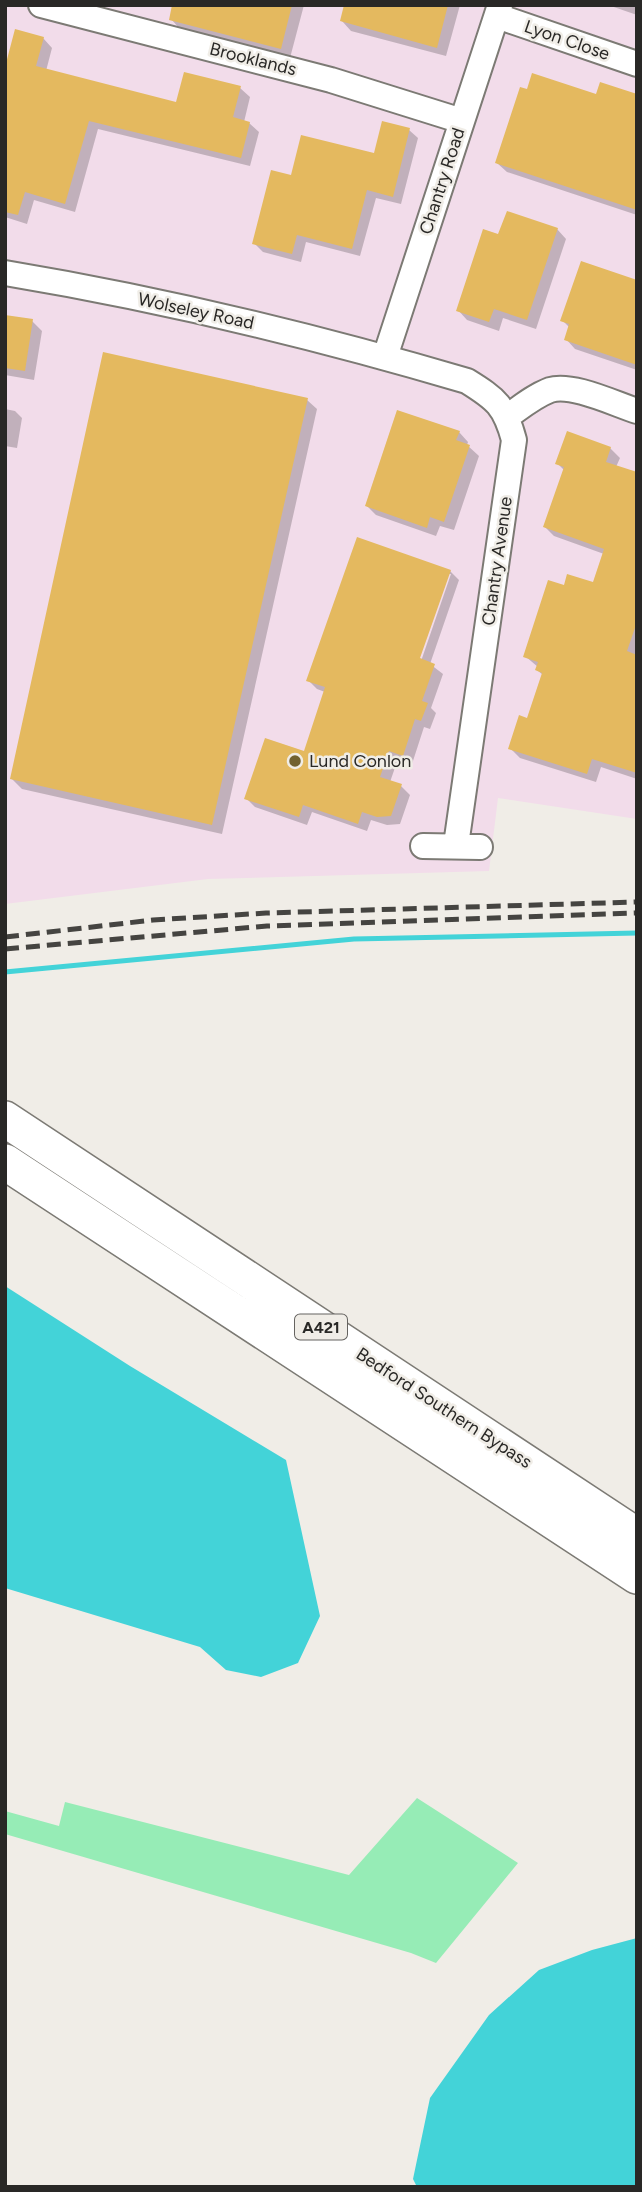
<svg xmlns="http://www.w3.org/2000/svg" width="642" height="2192" viewBox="0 0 642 2192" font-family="Figtree,sans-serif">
<rect width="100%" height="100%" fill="#f0ede7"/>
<path fill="#f2dcea" d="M5 5H637V819L498 798 489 871 208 879 5 904Z"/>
<path fill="#96ecb6" d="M417 1798 518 1863 436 1963 411 1953 5 1834V1811L59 1826 65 1802 349 1875Z"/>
<path fill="#43d3d8" d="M5 1286 130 1366 286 1460 320 1616 298 1663 261 1677 226 1670 200 1647 5 1588Z
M637 1938V2187H417L413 2179 430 2098 489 2015 539 1970 592 1950Z"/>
<path fill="#0003" fill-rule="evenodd" d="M174 5H304L290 58 180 29 171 19Z
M346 5H460L446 56 351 31 342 21Z
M608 5H637V15Z
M43 38 52 48 46 71 177 104 240 88 250 97 244 122 249 123 259 132 250 166 98 129 75 212 34 200 27 224 5 217V60L9 61Z
M637 125V215L507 172 497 163Z
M409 130 418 138 401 204 376 198 360 256 306 242 301 262 263 252 254 243 293 177 376 155Z
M557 229 566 239 536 329 503 318 499 331 467 320 458 310 499 237Z
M637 282V370L575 349 566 339 570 328 562 320Z
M5 317 32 321 42 331 34 380 5 375Z
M307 400 317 409 222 834 22 789 12 779Z
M5 409 15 411 22 418 17 448 5 446Z
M459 432 468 442 467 445 479 456 454 530 440 526 436 536 376 515 367 506Z
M610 448 620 458 616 467 637 474V779L601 767 596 782 520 758 510 748 528 720 543 675 537 670 538 667 525 656 565 587 594 584 604 554 554 536 545 527 564 470 557 463Z
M450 571 459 580 430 664 443 674 431 708 436 713 430 729 424 727 412 764 398 759 390 782 401 786 410 795 400 824 387 825 371 820 367 831 312 812 307 825 255 807 246 798 305 753 325 692 317 689 308 680ZM447 574H451L419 667 415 666Z"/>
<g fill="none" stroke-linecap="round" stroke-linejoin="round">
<path stroke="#43d3d8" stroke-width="5" d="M5 972 354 939 637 933"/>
</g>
<path fill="#e4b95f" d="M172 5H292L281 49 169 20Z
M344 5H448L437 48 340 21Z
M15 29 44 37 36 66 176 102 184 72 241 86 233 117 250 122 241 158 89 121 65 204 25 192 18 215 5 212V67Z
M532 73 596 94 600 82 637 94V210L495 163 520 87 527 89Z
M382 121 410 128 393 197 367 190 352 249 297 235 292 254 252 244 271 170 291 175 301 135 374 153Z
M507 211 558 228 527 320 494 309 489 322 456 311 483 229 498 234Z
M581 261 637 280V365L564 340 569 324 560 321Z
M5 315 33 319 25 371 5 368Z
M103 352 308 398 212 825 10 779Z
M397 410 460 431 456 440 470 445 444 522 430 517 427 528 365 506Z
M567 431 611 447 606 462 637 472V622L627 651 637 655V773L592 759 587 774 508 749 519 715 527 718 542 673 535 670 538 662 523 657 548 580 564 585 567 574 593 582 604 549 543 527 564 467 555 464Z
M357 537 451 570 420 658 435 664 422 701 428 703 421 721 415 719 403 756 389 751 380 777 402 784 391 816 377 817 362 812 358 824 303 805 299 817 244 799 265 738 304 751 325 687 306 681Z"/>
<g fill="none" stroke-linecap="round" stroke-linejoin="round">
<defs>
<path id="minor" d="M41 5 331 80 462 121
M497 16 637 64
M5 273C161 299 315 336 467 381 496 399 505 406 514 440L456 845
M385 357 500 5
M507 417C521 407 534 396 550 390 572 383 615 404 637 411
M423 846 480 847"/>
<path id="highway" d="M5 1119 637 1536
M5 1162 637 1576"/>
</defs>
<use href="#minor" stroke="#7c7a74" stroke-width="28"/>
<use href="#highway" stroke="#7c7a74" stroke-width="38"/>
<use href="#minor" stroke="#fff" stroke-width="24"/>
<use href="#highway" stroke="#fff" stroke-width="35"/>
<path stroke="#454441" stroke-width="5" stroke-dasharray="14 7" stroke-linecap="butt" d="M5 937 153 920 266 913 637 902
M5 949 267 926 637 913"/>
</g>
<circle fill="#72612f" stroke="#f0ede7" stroke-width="2.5" cx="295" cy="761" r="7"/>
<g text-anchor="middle" stroke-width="5" stroke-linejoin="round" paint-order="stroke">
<rect fill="#f0ede7" stroke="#656360" stroke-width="2" x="295" y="1314.5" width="52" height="25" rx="5"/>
<g font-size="16" font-weight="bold" fill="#292826">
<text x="321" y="1333">A421</text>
</g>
<g font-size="18" fill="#292826" stroke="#f0ede7">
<text transform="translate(567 40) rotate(19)" y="6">Lyon Close</text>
<text transform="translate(253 59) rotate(14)" y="6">Brooklands</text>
<text transform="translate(442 181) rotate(-72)" y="6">Chantry Road</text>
<text transform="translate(196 311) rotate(12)" y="6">Wolseley Road</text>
<text transform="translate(497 561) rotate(-82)" y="6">Chantry Avenue</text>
<text transform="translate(444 1408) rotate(33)" y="6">Bedford Southern Bypass</text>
</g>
<g font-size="18" fill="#292826" stroke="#f0ede7" text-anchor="start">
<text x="309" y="767">Lund Conlon</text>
</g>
</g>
<rect width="642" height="2192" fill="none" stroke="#292826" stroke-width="14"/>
</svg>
